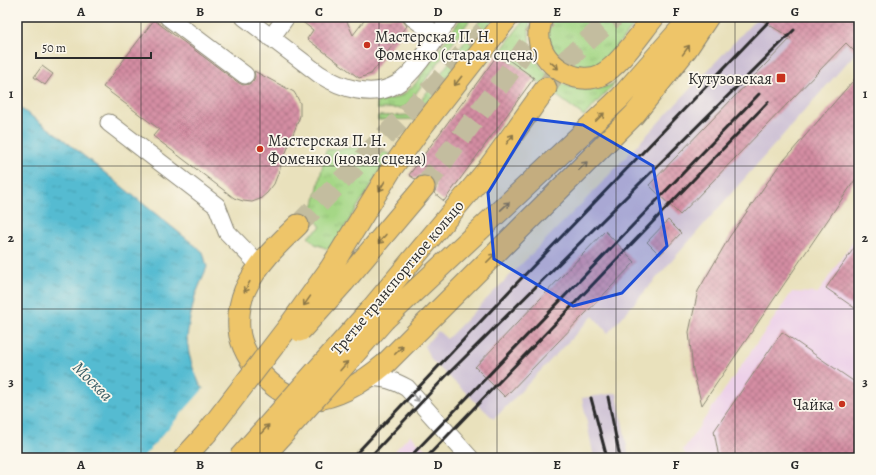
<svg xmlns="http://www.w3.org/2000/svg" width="876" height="475" viewBox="0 0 876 475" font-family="Alegreya,serif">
<defs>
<pattern id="grass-tufts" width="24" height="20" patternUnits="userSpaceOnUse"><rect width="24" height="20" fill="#a5d786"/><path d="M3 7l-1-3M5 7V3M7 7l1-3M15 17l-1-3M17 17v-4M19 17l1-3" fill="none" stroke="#8eb974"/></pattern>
<pattern id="water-ripples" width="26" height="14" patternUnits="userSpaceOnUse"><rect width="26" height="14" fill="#54bbd1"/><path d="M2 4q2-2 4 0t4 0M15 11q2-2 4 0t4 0" fill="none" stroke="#4698aa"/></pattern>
<pattern id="building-cross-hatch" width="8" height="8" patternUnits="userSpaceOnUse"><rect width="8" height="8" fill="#d48da3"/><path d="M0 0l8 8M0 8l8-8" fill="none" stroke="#ac7385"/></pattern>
</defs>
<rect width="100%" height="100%" fill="#fbf7ec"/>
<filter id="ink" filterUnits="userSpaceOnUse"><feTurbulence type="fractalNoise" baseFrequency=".025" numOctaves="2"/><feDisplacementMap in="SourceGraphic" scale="8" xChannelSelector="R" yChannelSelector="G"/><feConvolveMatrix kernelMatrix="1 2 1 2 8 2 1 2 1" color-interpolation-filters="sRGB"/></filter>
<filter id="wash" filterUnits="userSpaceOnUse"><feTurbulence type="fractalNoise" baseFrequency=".012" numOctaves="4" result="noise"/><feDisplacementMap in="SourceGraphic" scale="16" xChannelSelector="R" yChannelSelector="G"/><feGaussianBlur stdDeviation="0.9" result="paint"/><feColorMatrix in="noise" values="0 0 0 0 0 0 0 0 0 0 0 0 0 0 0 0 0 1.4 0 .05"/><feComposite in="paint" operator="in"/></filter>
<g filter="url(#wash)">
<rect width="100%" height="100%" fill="#e9e1bc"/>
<path fill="#edd1e9" d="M859 232V458H687L683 450 792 292 818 293Z
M410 435 435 458H388Z"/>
<path fill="#ccbfd4" d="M758 17H859V49L608 333 593 316 494 419 432 361 424 346 438 331 447 339 593 192Z
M617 393 629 458H594L582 398Z"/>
<path fill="url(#grass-tufts)" stroke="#688158" d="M462 17H472L405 108 377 109V100C396 100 402 97 415 84Z
M483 17 495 18 414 119 378 120V116L410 115Z
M526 17H531C528 30 528 44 534 56 546 82 578 95 605 87 609 86 612 84 616 82L584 116 499 53Z
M553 17H641L609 55 600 63 590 69 570 68 554 53 547 33 549 23Z
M362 147 375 149 390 154 331 250 315 244 308 237 321 227 308 210 314 205 326 150Z"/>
<path fill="url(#water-ripples)" stroke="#40737e" d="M17 106 58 135 203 252 207 267 195 296 189 323 187 338 189 354 193 368 200 385 238 421 272 458H17Z"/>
<path fill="#e9e1bc" d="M205 387 252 432 274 458H142Z"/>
<g id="blocks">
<path fill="url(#building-cross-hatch)" d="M296 17H345L353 35 367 17H402L403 21 407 26 371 74 359 78 307 39 313 30Z
M756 17H859V56L846 43 680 215 649 185 791 38Z
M154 20 239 83 243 85 249 84 253 81 255 77 254 71 294 92 297 97 300 103V116L274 184 267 193 260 199 252 202 243 201 234 198 153 136 159 129 103 87Z
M499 53 534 78 444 201 434 193 436 189 435 183 431 178 426 175 420 176 415 179 409 175Z
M42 66 53 74 45 85 34 77Z
M859 74V174L702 405 693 371 689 332 698 291 730 236 778 167Z
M668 220 681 233 660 255 647 242Z
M605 231 635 262 505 397 475 367Z
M859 241V311L826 288Z
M782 332 859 385V458H719L714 431Z"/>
</g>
</g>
<g filter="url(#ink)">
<use href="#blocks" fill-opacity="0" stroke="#8a8674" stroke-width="1"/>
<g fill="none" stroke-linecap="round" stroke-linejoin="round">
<path stroke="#c3bd9f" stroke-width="21" stroke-dasharray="21 10" stroke-linecap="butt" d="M546 88 564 62 614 17
M424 187 505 78 546 19
M298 225 434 86 497 17"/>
<defs>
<path id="minor" d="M168 17 245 75
M244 17 319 74C341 88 372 99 397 84 416 73 437 36 450 17
M412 17 437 35
M271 38 286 17
M109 123 217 206 227 232 259 265
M368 377C385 378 393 380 407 388L470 458"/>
<path id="major" d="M542 17C540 24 538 31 539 38 541 64 576 87 601 75 620 65 640 34 654 17
M298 225C278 244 257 264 245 290 240 302 238 317 239 329 241 360 280 403 312 400 340 397 365 381 385 364L634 115 686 50 708 17
M330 269 392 168 421 128 508 17
M344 282 424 187
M372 308 487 170 546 88
M385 319 620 98 691 17
M184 458 206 434"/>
</defs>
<use href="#minor" stroke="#8a8674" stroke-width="19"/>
<use href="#major" stroke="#8a8674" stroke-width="23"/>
<use href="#minor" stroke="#fff" stroke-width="17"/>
<use href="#major" stroke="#eec569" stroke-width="21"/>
<path stroke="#2b2b2b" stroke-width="3" d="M608 397 620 458
M591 398 607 458
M352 458 514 286 773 17
M369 458 447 375 794 30
M409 458 759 94
M426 458 768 102"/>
<defs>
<path id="major-bridge" d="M300 331 344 282
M206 434 289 326 330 269
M239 458 372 308
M262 458 322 391 385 319"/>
</defs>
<use href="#major-bridge" stroke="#8a8674" stroke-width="23" stroke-linecap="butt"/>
<use href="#major-bridge" stroke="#eec569" stroke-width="21"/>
</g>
<defs><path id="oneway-shaft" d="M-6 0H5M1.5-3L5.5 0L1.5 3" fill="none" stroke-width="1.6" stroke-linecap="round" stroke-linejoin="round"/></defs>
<g stroke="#8c784a">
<use href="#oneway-shaft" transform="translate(686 50) rotate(-54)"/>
<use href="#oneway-shaft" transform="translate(554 65) rotate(41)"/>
<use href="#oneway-shaft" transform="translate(458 81) rotate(128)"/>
<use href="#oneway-shaft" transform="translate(600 117) rotate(-44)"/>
<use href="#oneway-shaft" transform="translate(510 139) rotate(-54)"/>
<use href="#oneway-shaft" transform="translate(583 166) rotate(-45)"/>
<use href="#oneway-shaft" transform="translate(382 186) rotate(121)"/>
<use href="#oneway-shaft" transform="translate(505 206) rotate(-43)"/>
<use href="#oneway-shaft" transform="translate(382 239) rotate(131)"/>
<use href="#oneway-shaft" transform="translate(491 258) rotate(-45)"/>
<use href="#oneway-shaft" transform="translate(247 287) rotate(118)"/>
<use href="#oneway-shaft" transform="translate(307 301) rotate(125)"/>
<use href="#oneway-shaft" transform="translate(399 350) rotate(-46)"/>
<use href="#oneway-shaft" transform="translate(344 366) rotate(-49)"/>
<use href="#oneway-shaft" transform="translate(265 429) rotate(-48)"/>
</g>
<use stroke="#a0a0a0" href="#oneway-shaft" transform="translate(415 397) rotate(46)"/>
</g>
<path fill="#1d4ed8" fill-opacity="0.2" stroke="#1d4ed8" stroke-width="3" stroke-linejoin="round" d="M533 119 583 125 653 166 667 246 622 293 573 306 494 259 488 193Z"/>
<path fill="none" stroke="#2b2b2b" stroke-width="1" stroke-opacity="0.55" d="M141 17V458M260 17V458M379 17V458M497 17V458M616 17V458M735 17V458M17 166H859M17 309H859"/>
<g fill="#c8321e" stroke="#fbf7ec" stroke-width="1.5">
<circle cx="367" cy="45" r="4"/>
<rect x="776" y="73" width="10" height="10" rx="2"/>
<circle cx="260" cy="149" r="4"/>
<circle cx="842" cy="404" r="4"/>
</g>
<g text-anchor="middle" stroke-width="3.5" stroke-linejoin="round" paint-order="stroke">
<g font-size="16" fill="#2b2b2b" stroke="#fbf7ec" text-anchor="start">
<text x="375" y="42">Мастерская П. Н.<tspan x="375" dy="18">Фоменко (старая сцена)</tspan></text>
<text x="772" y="84" text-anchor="end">Кутузовская</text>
<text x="268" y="146">Мастерская П. Н.<tspan x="268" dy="18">Фоменко (новая сцена)</tspan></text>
<text x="834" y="410" text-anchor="end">Чайка</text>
</g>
<g font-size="16" fill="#2b2b2b" stroke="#fbf7ec">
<text transform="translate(397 277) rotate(-50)" y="6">Третье транспортное кольцо</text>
</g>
<g font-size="17" font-style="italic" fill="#395d65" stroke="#fbf7ec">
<text transform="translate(93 381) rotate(45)" y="6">Москва</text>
</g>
</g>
<rect width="876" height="475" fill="none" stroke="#fbf7ec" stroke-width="44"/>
<path d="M36 52v6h115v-6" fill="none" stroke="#2b2b2b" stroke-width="2"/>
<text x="42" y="52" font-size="12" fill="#2b2b2b" stroke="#fbf7ec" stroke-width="3" paint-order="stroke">50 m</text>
<rect x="22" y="22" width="832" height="431" fill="none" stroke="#2b2b2b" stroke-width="1.5"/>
<g font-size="13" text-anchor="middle" font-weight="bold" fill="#2b2b2b">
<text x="81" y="16">A</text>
<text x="200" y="16">B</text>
<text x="319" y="16">C</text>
<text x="438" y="16">D</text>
<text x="557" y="16">E</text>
<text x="676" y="16">F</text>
<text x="795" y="16">G</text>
<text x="11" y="98">1</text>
<text x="865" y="98">1</text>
<text x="11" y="242">2</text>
<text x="865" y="242">2</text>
<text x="11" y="386">3</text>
<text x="865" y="386">3</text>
<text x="81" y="469">A</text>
<text x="200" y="469">B</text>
<text x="319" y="469">C</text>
<text x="438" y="469">D</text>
<text x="557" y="469">E</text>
<text x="676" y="469">F</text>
<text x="795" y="469">G</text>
</g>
</svg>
